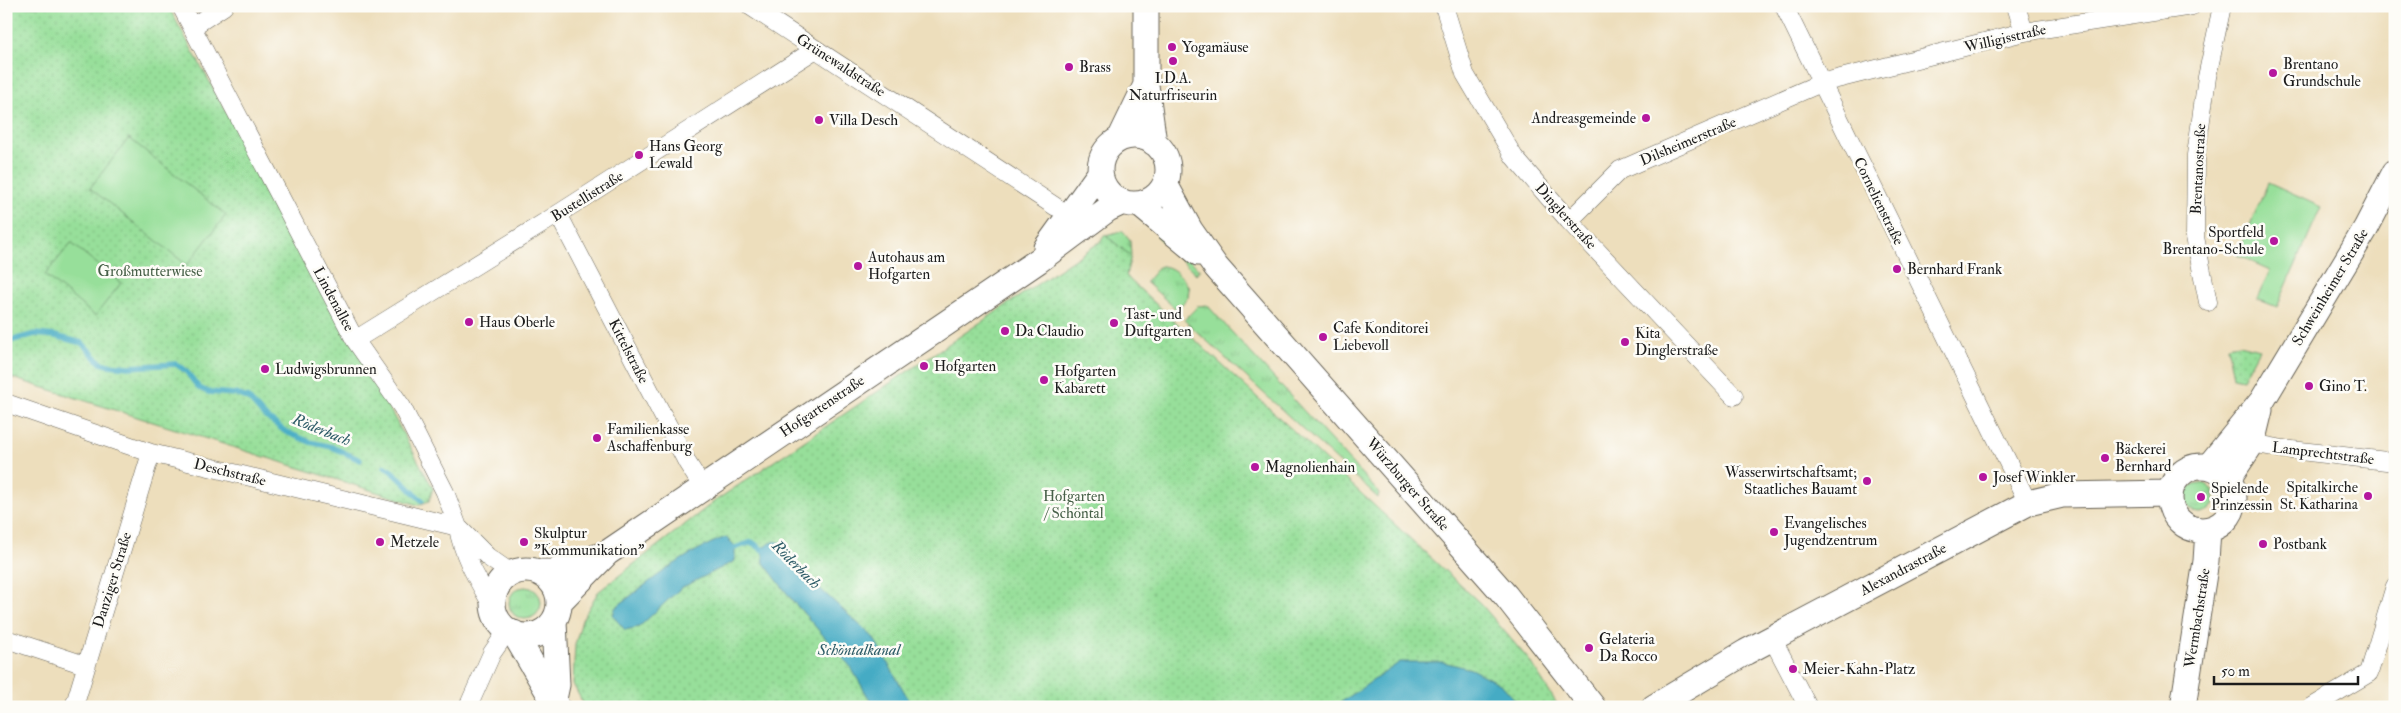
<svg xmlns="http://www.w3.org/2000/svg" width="2401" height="713" viewBox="0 0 2401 713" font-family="'IM FELL Double Pica',serif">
<defs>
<pattern id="grass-tufts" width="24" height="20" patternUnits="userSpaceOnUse" patternTransform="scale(1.25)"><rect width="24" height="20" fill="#97df9a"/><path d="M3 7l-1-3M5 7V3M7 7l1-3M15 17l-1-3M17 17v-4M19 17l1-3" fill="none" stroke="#82bf84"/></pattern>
<pattern id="park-dots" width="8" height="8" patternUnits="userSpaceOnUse" patternTransform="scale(1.25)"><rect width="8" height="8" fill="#97df9a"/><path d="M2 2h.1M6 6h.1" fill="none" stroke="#82bf84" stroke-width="1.8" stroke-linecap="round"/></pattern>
</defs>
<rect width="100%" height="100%" fill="#fdfcf7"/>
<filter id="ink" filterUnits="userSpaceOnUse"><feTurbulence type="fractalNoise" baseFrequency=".02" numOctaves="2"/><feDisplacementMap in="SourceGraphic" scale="10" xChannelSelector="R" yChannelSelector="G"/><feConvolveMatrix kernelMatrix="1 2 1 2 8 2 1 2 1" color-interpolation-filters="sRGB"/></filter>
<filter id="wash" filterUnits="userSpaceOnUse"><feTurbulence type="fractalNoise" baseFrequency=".0096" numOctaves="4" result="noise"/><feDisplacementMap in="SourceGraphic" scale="20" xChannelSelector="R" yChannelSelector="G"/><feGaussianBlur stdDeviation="1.12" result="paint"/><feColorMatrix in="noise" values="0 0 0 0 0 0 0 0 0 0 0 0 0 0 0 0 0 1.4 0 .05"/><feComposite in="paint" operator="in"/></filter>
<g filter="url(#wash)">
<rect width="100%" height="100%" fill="#eddebc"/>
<path fill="url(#grass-tufts)" stroke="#5a7e5b" d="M1123 231 1130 240 1131 256 1105 235Z
M1162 232 1199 269 1197 275 1157 236Z
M1160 266C1172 265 1185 278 1189 289L1188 297 1177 310 1146 282Z
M1207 305 1379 493 1378 498 1184 320 1198 306Z
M2185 498a15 15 0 1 1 30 0a15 15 0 1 1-30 0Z
M509 603a16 16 0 1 1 32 0a16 16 0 1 1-32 0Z"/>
<path fill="url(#park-dots)" stroke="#5a7e5b" d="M6 6H168L433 488 429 501 418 505 6 376Z
M1105 235 1131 256 1126 275 1129 279 1481 604 1529 660 1559 707H585L573 684 575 645 582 620 598 592 715 501 1100 242Z
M2239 344 2259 349 2243 379 2233 377 2227 346Z"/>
<path fill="#97df9a" stroke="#5a7e5b" d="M129 138 226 215 187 265 90 188Z
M2268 183 2321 207 2277 307 2257 299 2270 270 2237 255Z
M71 243 121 283 95 316 45 275Z"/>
<path fill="#44abc4" stroke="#306470" d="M726 537 735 546V561L681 588 639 627 625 630 613 616 615 608C649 582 685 552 726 537Z
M774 541 783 543 806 576 873 637 913 707H874L850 666 792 600 764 563 762 548Z
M1400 662H1443L1471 669 1502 685 1521 707H1334Z"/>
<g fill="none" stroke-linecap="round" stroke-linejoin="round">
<path stroke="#44abc4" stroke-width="5.5" d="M6 342 35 334 55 336 82 343 101 363 108 365 129 367 176 364 186 371 199 388 208 392 235 394 248 398 262 414 286 432 310 442 332 447 360 460
M385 467C400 475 408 489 422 500
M729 550 752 542 767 553"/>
</g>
</g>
<g filter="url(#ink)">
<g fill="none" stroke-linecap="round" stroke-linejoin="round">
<defs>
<path id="street" d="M181 6 355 340 402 407 445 492 458 527 488 557 511 573
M750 6 1056 207
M1444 6 1465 74 1514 157 1569 221 1734 396
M1784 6 2028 503
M2016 6 2024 32
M192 27 224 6
M558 214 688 464 702 486
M1569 221 1620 170 1821 83 2024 32 2192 6
M2208 302 2195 237 2196 155 2207 77 2222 6
M355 340 558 214 816 49
M6 403 151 453 458 527
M2252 443 2283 449 2395 462
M458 528C463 557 479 582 493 607
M1772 638 1808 707
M6 639 85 665
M74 707 151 453
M468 707 492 653 508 630
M2312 707 2369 673 2395 586"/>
<path id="secondary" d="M1146 6V85L1154 143
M1100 170a34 34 0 1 1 68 0a34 34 0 1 1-68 0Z
M1120 139 1146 85
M1165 184 1190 230 1216 267 1506 596 1593 707
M1139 204 1198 253
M1046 248 1100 173
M2170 498a32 32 0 1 1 64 0a32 32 0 1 1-64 0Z
M2209 466 2262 401 2366 228 2395 172
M2228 479 2252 443 2260 410
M493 603a33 33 0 1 1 66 0a33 33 0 1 1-66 0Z
M540 572H553L602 555
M560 601 607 553 1038 261 1108 209 1123 202
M514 633 557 707
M554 699 557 685 554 621
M1654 707 1746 652 2028 503 2062 495 2169 493
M2183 707 2206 561 2208 530"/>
</defs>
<use href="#street" stroke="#656054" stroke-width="19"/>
<use href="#secondary" stroke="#656054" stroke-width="27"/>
<use href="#street" stroke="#fff" stroke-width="18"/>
<use href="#secondary" stroke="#fff" stroke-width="25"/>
</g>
</g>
<g fill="#b5179e" stroke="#fdfcf7" stroke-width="2">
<circle cx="1172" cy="47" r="5"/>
<circle cx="1173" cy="61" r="5"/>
<circle cx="1069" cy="67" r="5"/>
<circle cx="2273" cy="73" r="5"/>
<circle cx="1646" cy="118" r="5"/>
<circle cx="819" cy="120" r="5"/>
<circle cx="639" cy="155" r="5"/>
<circle cx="2274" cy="241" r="5"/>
<circle cx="858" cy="266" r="5"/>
<circle cx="1897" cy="269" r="5"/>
<circle cx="469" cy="322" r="5"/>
<circle cx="1114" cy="323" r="5"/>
<circle cx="1005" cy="331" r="5"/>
<circle cx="1323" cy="337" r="5"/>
<circle cx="1625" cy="342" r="5"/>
<circle cx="924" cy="366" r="5"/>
<circle cx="265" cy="369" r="5"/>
<circle cx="1044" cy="380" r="5"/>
<circle cx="2309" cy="386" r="5"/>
<circle cx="597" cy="438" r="5"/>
<circle cx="2105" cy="458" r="5"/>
<circle cx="1255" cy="467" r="5"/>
<circle cx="1983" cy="477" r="5"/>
<circle cx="1867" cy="481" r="5"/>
<circle cx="2368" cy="496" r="5"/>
<circle cx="2201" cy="497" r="5"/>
<circle cx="1774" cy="532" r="5"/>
<circle cx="380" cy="542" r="5"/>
<circle cx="524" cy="542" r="5"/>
<circle cx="2263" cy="544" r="5"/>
<circle cx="1589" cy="648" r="5"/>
<circle cx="1793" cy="669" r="5"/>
</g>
<g text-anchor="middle" stroke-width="5" stroke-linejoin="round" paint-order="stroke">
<g font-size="15" fill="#1c1c1c" stroke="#fdfcf7">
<text transform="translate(2005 38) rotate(-13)" y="5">Willigisstraße</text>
<text transform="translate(841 65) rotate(33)" y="5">Grünewaldstraße</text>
<text transform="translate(1688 141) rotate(-23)" y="5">Dilsheimerstraße</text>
<text transform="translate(2198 169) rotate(-87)" y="5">Brentanostraße</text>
<text transform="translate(587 196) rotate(-32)" y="5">Bustellistraße</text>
<text transform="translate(1879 201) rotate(64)" y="5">Cornelienstraße</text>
<text transform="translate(1566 216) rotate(48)" y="5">Dinglerstraße</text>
<text transform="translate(2330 287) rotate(-59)" y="5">Schweinheimer Straße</text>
<text transform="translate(334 299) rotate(62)" y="5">Lindenallee</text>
<text transform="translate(629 351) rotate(63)" y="5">Kittelstraße</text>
<text transform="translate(822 406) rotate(-34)" y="5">Hofgartenstraße</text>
<text transform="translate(2323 453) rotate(7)" y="5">Lamprechtstraße</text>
<text transform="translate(230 472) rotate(14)" y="5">Deschstraße</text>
<text transform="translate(1408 484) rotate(49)" y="5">Würzburger Straße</text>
<text transform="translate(1903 569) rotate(-28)" y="5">Alexandrastraße</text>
<text transform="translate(112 580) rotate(-73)" y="5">Danziger Straße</text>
<text transform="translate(2197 618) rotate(-81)" y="5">Wermbachstraße</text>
</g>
<g font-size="15" fill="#1c1c1c" stroke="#fdfcf7" text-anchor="start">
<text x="1182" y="52">Yogamäuse</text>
<text x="2283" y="69">Brentano<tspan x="2283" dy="17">Grundschule</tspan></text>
<text x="1079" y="72">Brass</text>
<text x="1173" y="83" text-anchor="middle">I.D.A.<tspan x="1173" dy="17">Naturfriseurin</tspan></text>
<text x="1636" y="123" text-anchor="end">Andreasgemeinde</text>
<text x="829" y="125">Villa Desch</text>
<text x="649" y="151">Hans Georg<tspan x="649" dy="17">Lewald</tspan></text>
<text x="2264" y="237" text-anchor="end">Sportfeld<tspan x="2264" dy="17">Brentano-Schule</tspan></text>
<text x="868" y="262">Autohaus am<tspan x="868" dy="17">Hofgarten</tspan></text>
<text x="1907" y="274">Bernhard Frank</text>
<text x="1124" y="319">Tast- und<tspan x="1124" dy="17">Duftgarten</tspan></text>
<text x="479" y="327">Haus Oberle</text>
<text x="1333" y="333">Cafe Konditorei<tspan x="1333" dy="17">Liebevoll</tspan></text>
<text x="1015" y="336">Da Claudio</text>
<text x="1635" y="338">Kita<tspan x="1635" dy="17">Dinglerstraße</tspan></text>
<text x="934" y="371">Hofgarten</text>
<text x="275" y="374">Ludwigsbrunnen</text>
<text x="1054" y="376">Hofgarten<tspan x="1054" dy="17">Kabarett</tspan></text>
<text x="2319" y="391">Gino T.</text>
<text x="607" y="434">Familienkasse<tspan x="607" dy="17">Aschaffenburg</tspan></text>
<text x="2115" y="454">Bäckerei<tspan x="2115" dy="17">Bernhard</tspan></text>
<text x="1265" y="472">Magnolienhain</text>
<text x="1857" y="477" text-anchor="end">Wasserwirtschaftsamt;<tspan x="1857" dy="17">Staatliches Bauamt</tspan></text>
<text x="1993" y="482">Josef Winkler</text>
<text x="2358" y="492" text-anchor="end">Spitalkirche<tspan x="2358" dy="17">St. Katharina</tspan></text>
<text x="2211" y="493">Spielende<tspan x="2211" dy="17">Prinzessin</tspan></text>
<text x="1784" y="528">Evangelisches<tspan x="1784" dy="17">Jugendzentrum</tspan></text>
<text x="534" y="538">Skulptur<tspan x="534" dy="17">"Kommunikation"</tspan></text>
<text x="390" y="547">Metzele</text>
<text x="2273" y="549">Postbank</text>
<text x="1599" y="644">Gelateria<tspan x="1599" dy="17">Da Rocco</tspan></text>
<text x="1803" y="674">Meier-Kahn-Platz</text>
</g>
<g font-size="15" fill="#476048" stroke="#fdfcf7">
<text x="150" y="276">Großmutterwiese</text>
<text x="1074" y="501">Hofgarten<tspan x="1074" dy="17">/ Schöntal</tspan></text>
</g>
<g font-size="16" font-style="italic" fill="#2e5c68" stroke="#fdfcf7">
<text transform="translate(322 429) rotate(22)" y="6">Röderbach</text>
<text transform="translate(797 564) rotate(45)" y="6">Röderbach</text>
<text x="859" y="655">Schöntalkanal</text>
</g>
</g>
<rect width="2401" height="713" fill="none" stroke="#fdfcf7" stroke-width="25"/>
<path d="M2214 676v8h144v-8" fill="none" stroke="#1c1c1c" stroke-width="2.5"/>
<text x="2221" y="676" font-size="15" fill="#1c1c1c" stroke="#fdfcf7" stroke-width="4" paint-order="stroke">50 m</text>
</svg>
